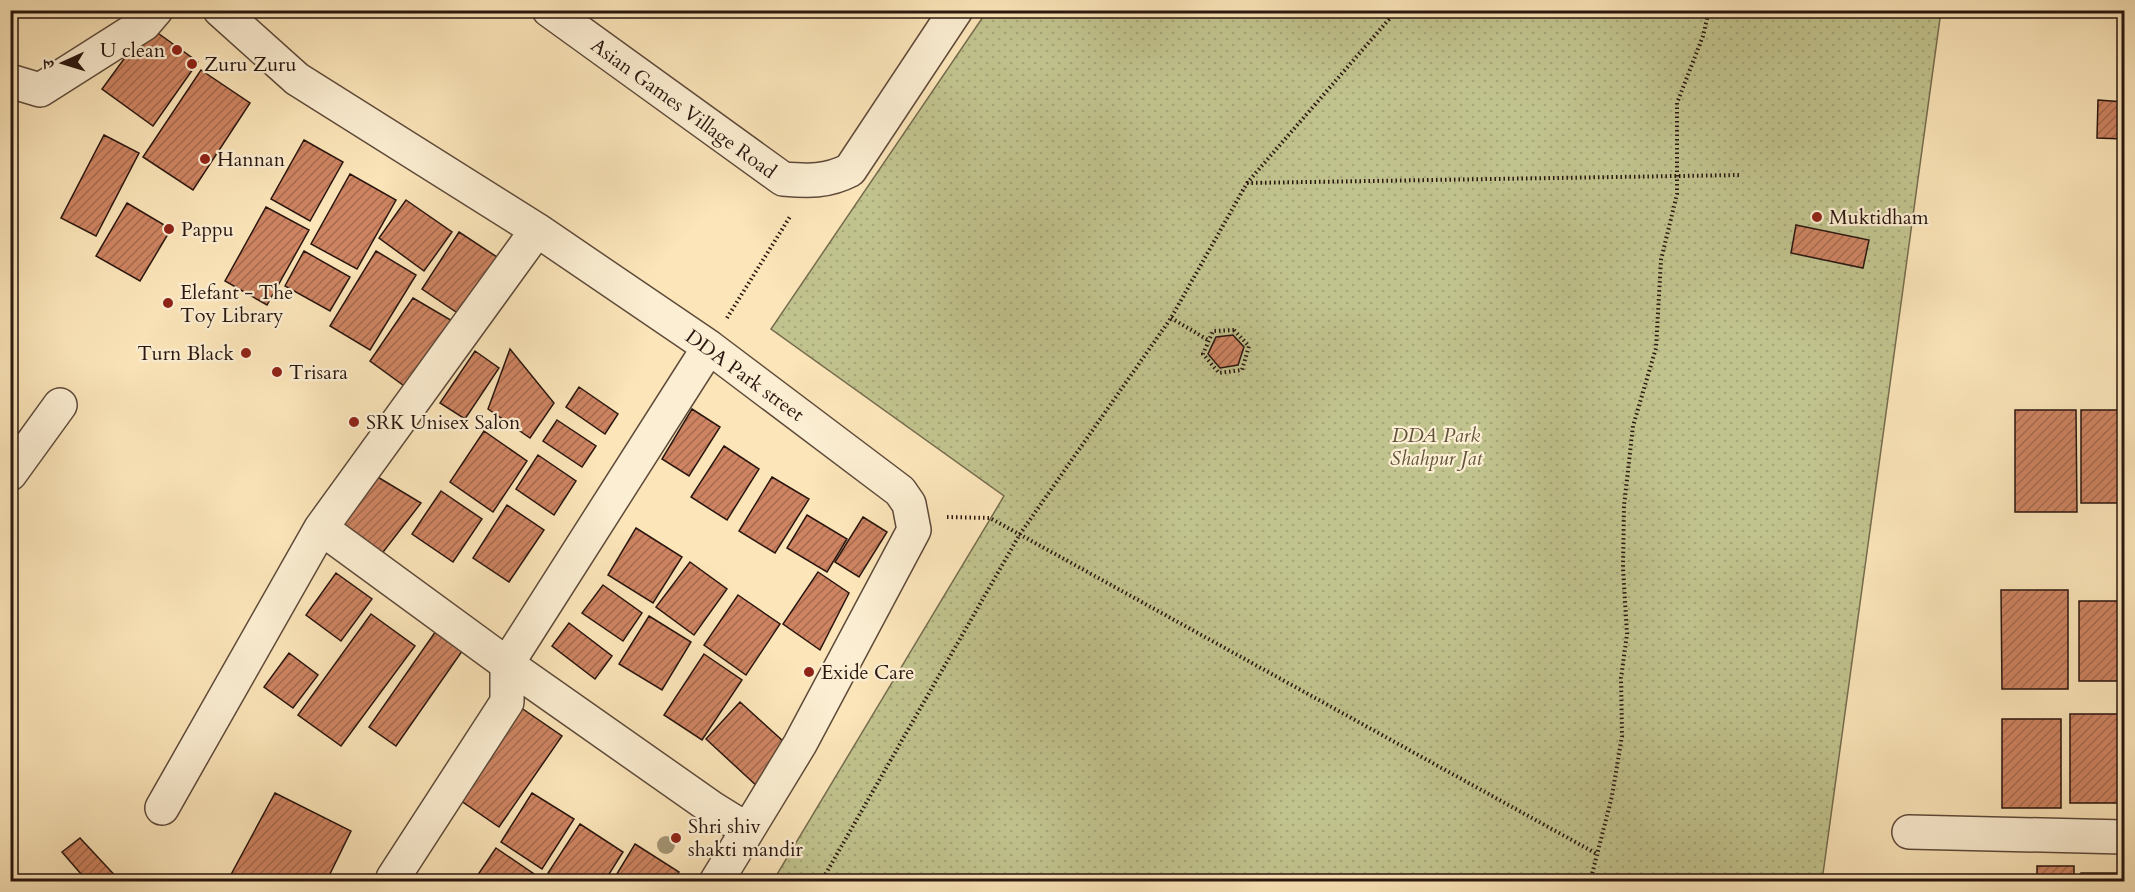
<svg xmlns="http://www.w3.org/2000/svg" width="2135" height="892" viewBox="0 0 2135 892" font-family="Cardo,'Noto Serif Devanagari',serif">
<defs>
<pattern id="grass-dots" width="8" height="8" patternUnits="userSpaceOnUse" patternTransform="scale(1.5)"><rect width="8" height="8" fill="#c1c38e"/><path d="M2 2h.1M6 6h.1" fill="none" stroke="#a6a779" stroke-width="1.8" stroke-linecap="round"/></pattern>
<pattern id="building-hatch" width="6" height="6" patternUnits="userSpaceOnUse" patternTransform="scale(1.5)"><rect width="6" height="6" fill="#ce8462"/><path d="M-1 1l2-2M0 6l6-6M5 7l2-2" fill="none" stroke="#a76b4f"/></pattern>
</defs>
<rect width="100%" height="100%" fill="#fbe5b9"/>
<filter id="stains"><feTurbulence type="fractalNoise" baseFrequency=".00333" numOctaves="4"/><feColorMatrix values="0 0 0 0 .2 0 0 0 0 .09 0 0 0 0 .02 0 0 0 .5 -.17"/></filter>
<radialGradient id="worn" r=".72"><stop offset=".6" stop-color="#630" stop-opacity="0"/><stop offset="1" stop-color="#630" stop-opacity=".3"/></radialGradient>
<path fill="url(#grass-dots)" stroke="#766c4e" stroke-width="1.5" d="M987 11H1941L1822 881H773L1004 496 771 329Z"/>
<path fill="url(#building-hatch)" stroke="#2a160f" stroke-width="1.5" d="M148 26 198 62 153 126 102 89Z
M201 70 250 103 193 190 143 157Z
M2098 100 2124 102V139L2097 138Z
M104 135 139 153 96 236 61 218Z
M304 140 343 162 310 221 271 199Z
M350 174 396 200 357 269 311 244Z
M406 200 452 232 424 271 379 238Z
M127 203 171 229 140 281 96 256Z
M266 207 309 230 267 305 225 281Z
M1796 225 1869 240 1863 268 1791 253Z
M459 232 497 257 459 314 422 289Z
M304 251 350 277 330 311 285 286Z
M376 251 416 275 370 350 330 326Z
M413 298 454 322 407 388 370 361Z
M1233 335 1244 347 1238 365 1220 368 1208 354 1216 337Z
M510 349 554 403 530 438 488 409Z
M475 351 499 368 465 419 440 403Z
M579 387 618 414 605 434 566 407Z
M692 409 720 427 689 476 662 459Z
M2015 410H2076L2077 512H2015Z
M2081 410H2124V503H2081Z
M557 420 596 446 582 467 543 441Z
M484 431 527 461 493 512 450 482Z
M724 446 759 469 727 520 691 497Z
M538 455 576 481 554 515 516 489Z
M371 473 421 503 380 556 334 528Z
M772 477 809 499 775 553 739 531Z
M441 491 482 519 453 562 412 534Z
M507 505 544 530 509 582 473 558Z
M807 515 847 539 827 572 787 548Z
M863 517 887 532 859 577 835 562Z
M636 528 682 557 653 603 608 575Z
M690 562 727 589 694 635 656 607Z
M818 572 849 593 820 650 783 624Z
M336 573 372 599 341 641 306 615Z
M603 585 642 613 623 641 582 613Z
M2001 590H2068V689H2002Z
M738 595 780 624 746 675 704 645Z
M2079 601H2124V681H2079Z
M371 614 415 646 341 746 298 715Z
M649 616 691 642 662 690 619 664Z
M569 623 612 656 595 679 552 646Z
M438 628 465 647 396 746 369 727Z
M289 653 318 675 293 708 264 687Z
M704 654 742 680 702 740 664 715Z
M740 702 794 751 759 788 706 739Z
M517 705 562 736 499 827 454 796Z
M2070 714H2124V803H2070Z
M2002 719H2061V808H2002Z
M275 793 351 831 326 882H227Z
M532 793 574 819 542 869 501 842Z
M580 824 623 852 604 882H561L548 873Z
M80 838 121 882H88L62 852Z
M635 844 679 872 673 882H612Z
M496 848 537 876 533 882H473Z
M2037 866H2074V882H2037Z
M2081 873H2124V882H2081Z"/>
<g fill="none" stroke-linecap="round" stroke-linejoin="round">
<defs>
<path id="minor" d="M220 10 297 79 537 230 709 347 900 491 909 504 914 530 800 744 716 882
M549 10 783 179C808 181 827 182 850 170L956 10
M10 81 40 90 144 24 156 10
M10 474 60 405
M321 528 507 664 712 808 746 829
M162 808 321 528 537 230
M1909 832 2124 837
M393 878 507 702V664L709 347"/>
</defs>
<use href="#minor" stroke="#5e4a3a" stroke-width="36"/>
<path stroke="#2a160f" stroke-width="4" stroke-dasharray="1.5 3" stroke-linecap="butt" d="M1247 183 1739 175
M727 318 791 215
M1171 318 1208 340
M1234 330 1249 346 1242 370 1219 373 1203 354 1213 331Z
M947 517 990 518 1597 854
M821 882 1020 534 1171 318 1247 183 1397 10
M1590 882 1612 796 1622 736 1621 678 1627 634 1623 568 1624 506 1633 426 1656 348 1661 260 1677 194V103L1703 36 1709 10"/>
<use href="#minor" stroke="#fceed2" stroke-width="33"/>
</g>
<circle fill="#a59574" cx="666" cy="845" r="9"/>
<g fill="#8f2418" stroke="#fceed2" stroke-width="2">
<circle cx="177" cy="50" r="6"/>
<circle cx="192" cy="64" r="6"/>
<circle cx="205" cy="159" r="6"/>
<circle cx="1817" cy="217" r="6"/>
<circle cx="169" cy="229" r="6"/>
<circle cx="168" cy="303" r="6"/>
<circle cx="246" cy="353" r="6"/>
<circle cx="277" cy="372" r="6"/>
<circle cx="354" cy="422" r="6"/>
<circle cx="809" cy="672" r="6"/>
<circle cx="676" cy="838" r="6"/>
</g>
<g text-anchor="middle" stroke-width="4.5" stroke-linejoin="round" paint-order="stroke">
<g font-size="20" fill="#2a160f" stroke="#fceed2" text-anchor="start">
<text x="165" y="57" text-anchor="end">U clean</text>
<text x="204" y="71">Zuru Zuru</text>
<text x="217" y="166">Hannan</text>
<text x="1829" y="224">Muktidham</text>
<text x="181" y="236">Pappu</text>
<text x="180" y="299">Elefant - The<tspan x="180" dy="23">Toy Library</tspan></text>
<text x="234" y="360" text-anchor="end">Turn Black</text>
<text x="289" y="379">Trisara</text>
<text x="366" y="429">SRK Unisex Salon</text>
<text x="821" y="679">Exide Care</text>
<text x="688" y="833">Shri shiv<tspan x="688" dy="23">shakti mandir</tspan></text>
</g>
<g font-size="20" fill="#2a160f" stroke="#fceed2">
<text transform="translate(684 108) rotate(36)" y="7">Asian Games Village Road</text>
<text transform="translate(745 375) rotate(36)" y="7">DDA Park street</text>
</g>
<g font-size="20" font-style="italic" fill="#5f533b" stroke="#fceed2">
<text x="1436" y="442">DDA Park<tspan x="1436" dy="23">Shahpur Jat</tspan></text>
</g>
</g>
<rect width="2135" height="892" fill="none" stroke="#fbe5b9" stroke-width="36"/>
<rect x="12" y="12" width="2111" height="868" fill="none" stroke="#2a160f" stroke-width="3"/>
<rect x="18" y="18" width="2099" height="856" fill="none" stroke="#2a160f" stroke-width="1.5"/>
<g transform="translate(63 63) rotate(266)" stroke="#fceed2" stroke-width="4.5" paint-order="stroke">
<path d="M0-4.5L10 22L0 15L-10 22Z" fill="#2a160f"/>
<text y="-9" font-size="16" font-weight="bold" text-anchor="middle" fill="#2a160f">उ</text>
</g>
<rect width="100%" height="100%" filter="url(#stains)"/>
<rect width="100%" height="100%" fill="url(#worn)"/>
</svg>
